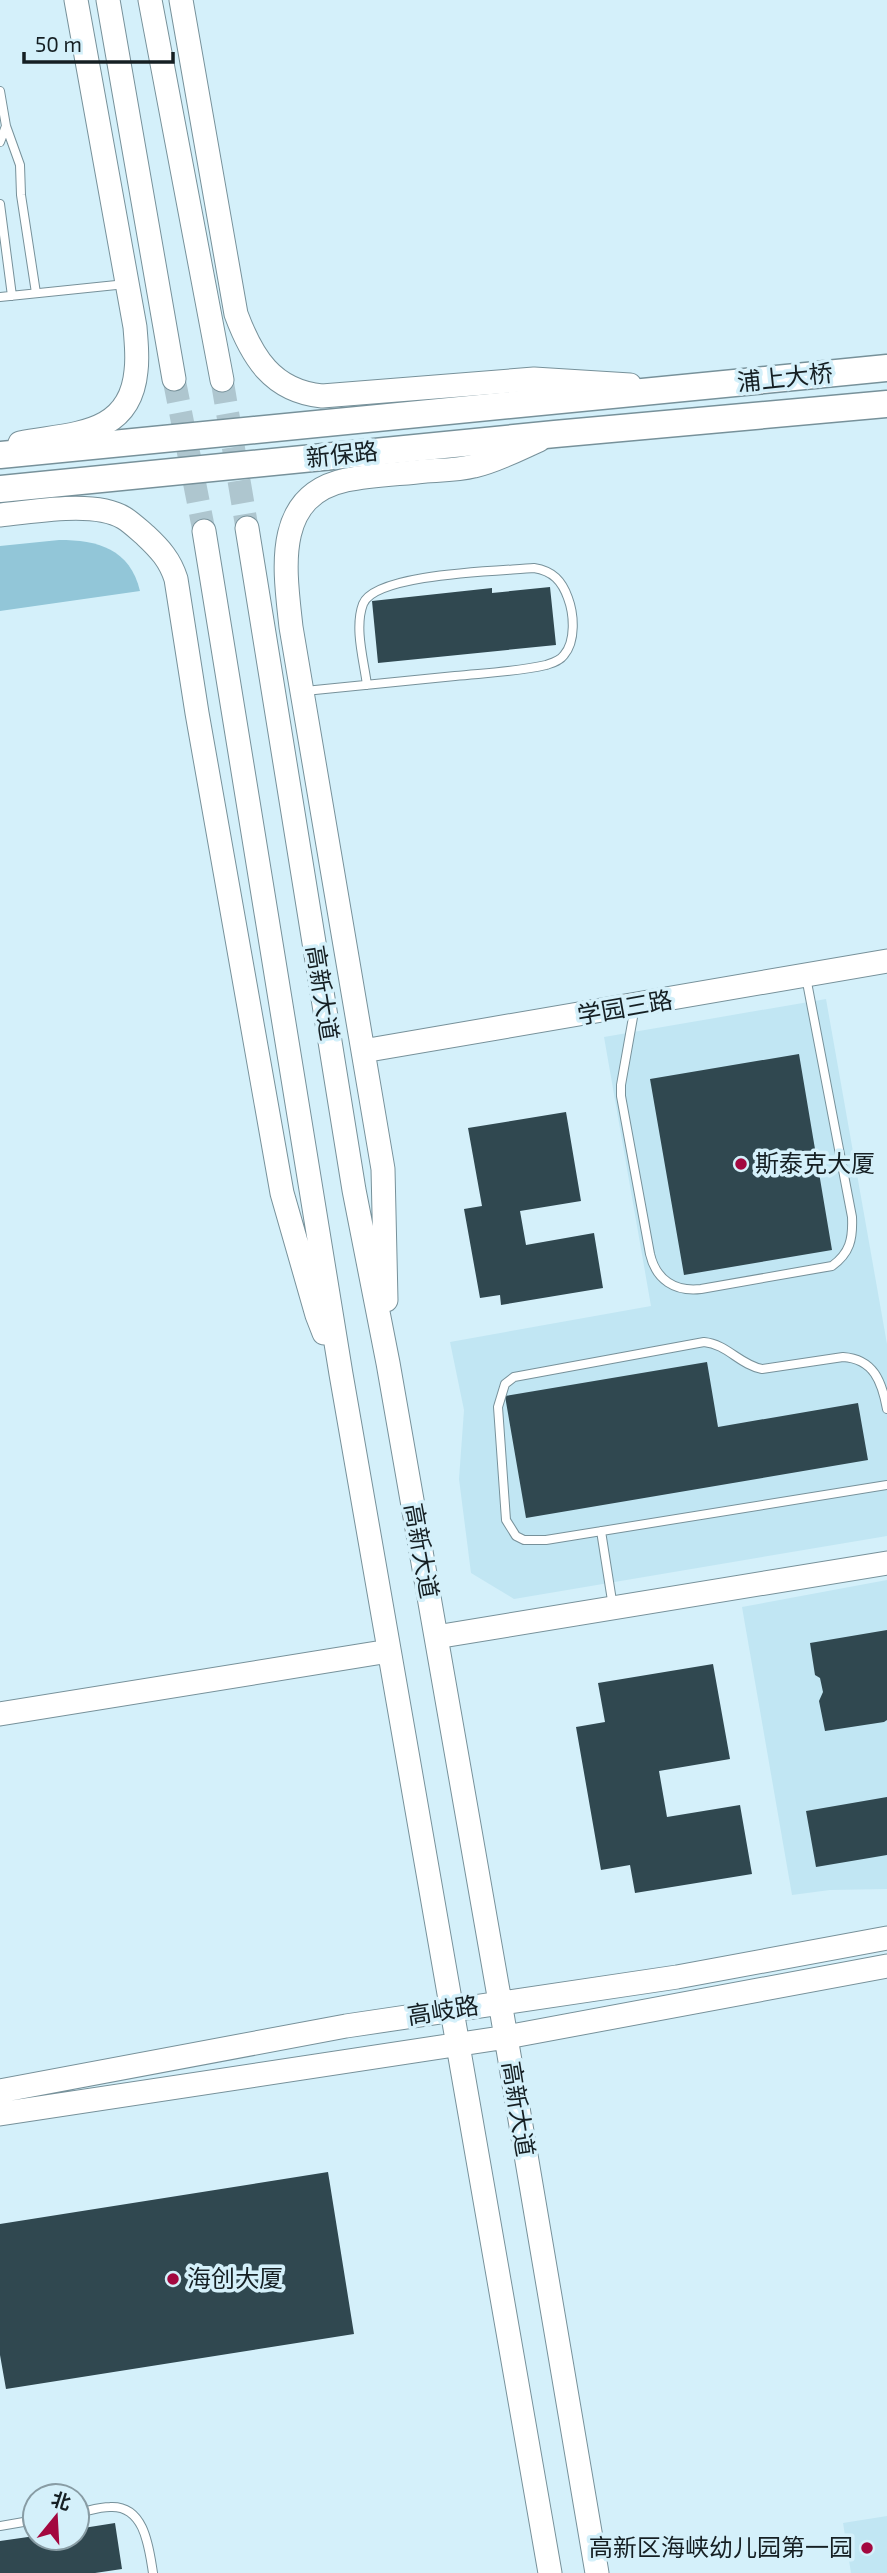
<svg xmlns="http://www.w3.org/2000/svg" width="887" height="2573" viewBox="0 0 887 2573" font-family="'Exo 2','Noto Sans SC',sans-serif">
<rect width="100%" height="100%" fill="#d4f0fa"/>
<path fill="#c1e6f3" d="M826 999 887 1344V1536L514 1599 471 1573 459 1479 464 1410 450 1342 651 1306 604 1037Z
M887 1580V1889L830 1890 792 1895 742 1607Z
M887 2516V2573H851L843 2523Z"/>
<path fill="#92c6d8" d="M59 540C98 540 130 549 140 591L0 611V546Z"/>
<path fill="#304850" d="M550 587 556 645 378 663 372 601 492 588V593Z
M799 1054 832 1250 684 1275 650 1079Z
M566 1112 581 1201 520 1211 526 1245 594 1233 603 1288 501 1305 500 1295 480 1298 464 1209 482 1206 468 1128Z
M707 1362 718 1427 858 1403 868 1460 526 1518 505 1396Z
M887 1630V1720L884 1722 825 1731 819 1701 823 1692 820 1678 815 1675 810 1643Z
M713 1664 730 1759 659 1771 667 1817 740 1805 752 1874 635 1893 630 1865 601 1870 576 1727 605 1722 598 1683Z
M887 1797V1855L816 1867 806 1811Z
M328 2172 354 2334 6 2389 0 2355V2224Z
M115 2523 122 2569 95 2573H0V2541L35 2536V2538H77V2529Z"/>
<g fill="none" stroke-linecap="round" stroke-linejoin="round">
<path stroke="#aec6cf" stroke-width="23" stroke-dasharray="23 11" stroke-linecap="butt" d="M174 379 204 531
M222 380 247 528"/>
<defs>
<path id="lane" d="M0 91 6 126 20 165 21 195 36 293
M0 142 6 126
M0 204 12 296
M0 297 126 284
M305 691C355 686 405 681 455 676 485 673 516 672 546 665 552 663 560 661 564 655 576 641 574 614 568 598 562 581 553 571 534 568 502 571 375 573 363 604 354 628 364 661 367 685
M635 1006 621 1085V1096L650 1254C656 1280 675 1292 701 1289L832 1266C850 1253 853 1239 852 1217L806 977
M887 1409C882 1382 874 1359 843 1357L762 1369C740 1365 727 1344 704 1342L514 1377 505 1384 498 1407 506 1520 516 1536 524 1540H546L887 1485
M601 1531 613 1607
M77 2513C88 2511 99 2507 110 2507 145 2505 149 2548 153 2573
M0 2526 35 2520"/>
<path id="secondary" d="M108 0 174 379
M150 0 222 380
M181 0 236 314C252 357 272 391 322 396L534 379 630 385
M20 443C71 433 130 437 136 371 138 356 136 341 135 327L76 0
M0 515C34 512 94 500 124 518 132 523 139 530 145 535 160 549 170 560 176 579L197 713 282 1193 317 1315 324 1333
M247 528 354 1190 388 1363 500 2002 597 2573
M204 531 341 1374 550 2573
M363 1051 887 961
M386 1300 383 1169 291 627C285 571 272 496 346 480 372 475 400 474 426 471 442 470 459 470 474 466 496 461 519 449 539 440
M436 1637 887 1563
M0 1714 389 1651
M0 2091 346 2026 677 1977 887 1938
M0 2114 507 2037 887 1966"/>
<path id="primary" d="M0 455 887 368
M0 489 555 434 887 404"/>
</defs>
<use href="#lane" stroke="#77919a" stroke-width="10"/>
<use href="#secondary" stroke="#77919a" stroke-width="25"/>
<use href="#primary" stroke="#77919a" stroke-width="29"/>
<use href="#lane" stroke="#fff" stroke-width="8"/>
<use href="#secondary" stroke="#fff" stroke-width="23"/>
<use href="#primary" stroke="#fff" stroke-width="26"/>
</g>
<g fill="#a3083f" stroke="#d4f0fa" stroke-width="2.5">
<circle cx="741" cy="1164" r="7"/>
<circle cx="173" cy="2279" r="7"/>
<circle cx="867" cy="2548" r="7"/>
</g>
<g text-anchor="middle" stroke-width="7" stroke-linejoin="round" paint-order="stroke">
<g font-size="24" fill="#151f23" stroke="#d4f0fa">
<text transform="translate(785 378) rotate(-6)" y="8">浦上大桥</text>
<text transform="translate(342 455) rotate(-6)" y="8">新保路</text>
<text transform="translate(322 993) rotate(81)" y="8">高新大道</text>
<text transform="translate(625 1008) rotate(-10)" y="8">学园三路</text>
<text transform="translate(421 1551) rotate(80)" y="8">高新大道</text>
<text transform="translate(443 2011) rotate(-9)" y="8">高岐路</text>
<text transform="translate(518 2109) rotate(81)" y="8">高新大道</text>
</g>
<g font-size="24" fill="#151f23" stroke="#d4f0fa" text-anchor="start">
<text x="755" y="1172">斯泰克大厦</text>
<text x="187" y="2287">海创大厦</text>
<text x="853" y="2556" text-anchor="end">高新区海峡幼儿园第一园</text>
</g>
</g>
<g transform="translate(56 2517) rotate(18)"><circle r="33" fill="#d4f0fa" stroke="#889ca4" stroke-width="2"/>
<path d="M0-5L12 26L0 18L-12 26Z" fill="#a3083f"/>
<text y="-10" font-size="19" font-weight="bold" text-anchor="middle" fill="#151f23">北</text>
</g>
<path d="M24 52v10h149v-10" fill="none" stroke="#151f23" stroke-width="3.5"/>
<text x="35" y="52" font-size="21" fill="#151f23" stroke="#d4f0fa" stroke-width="5" paint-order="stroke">50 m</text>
</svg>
